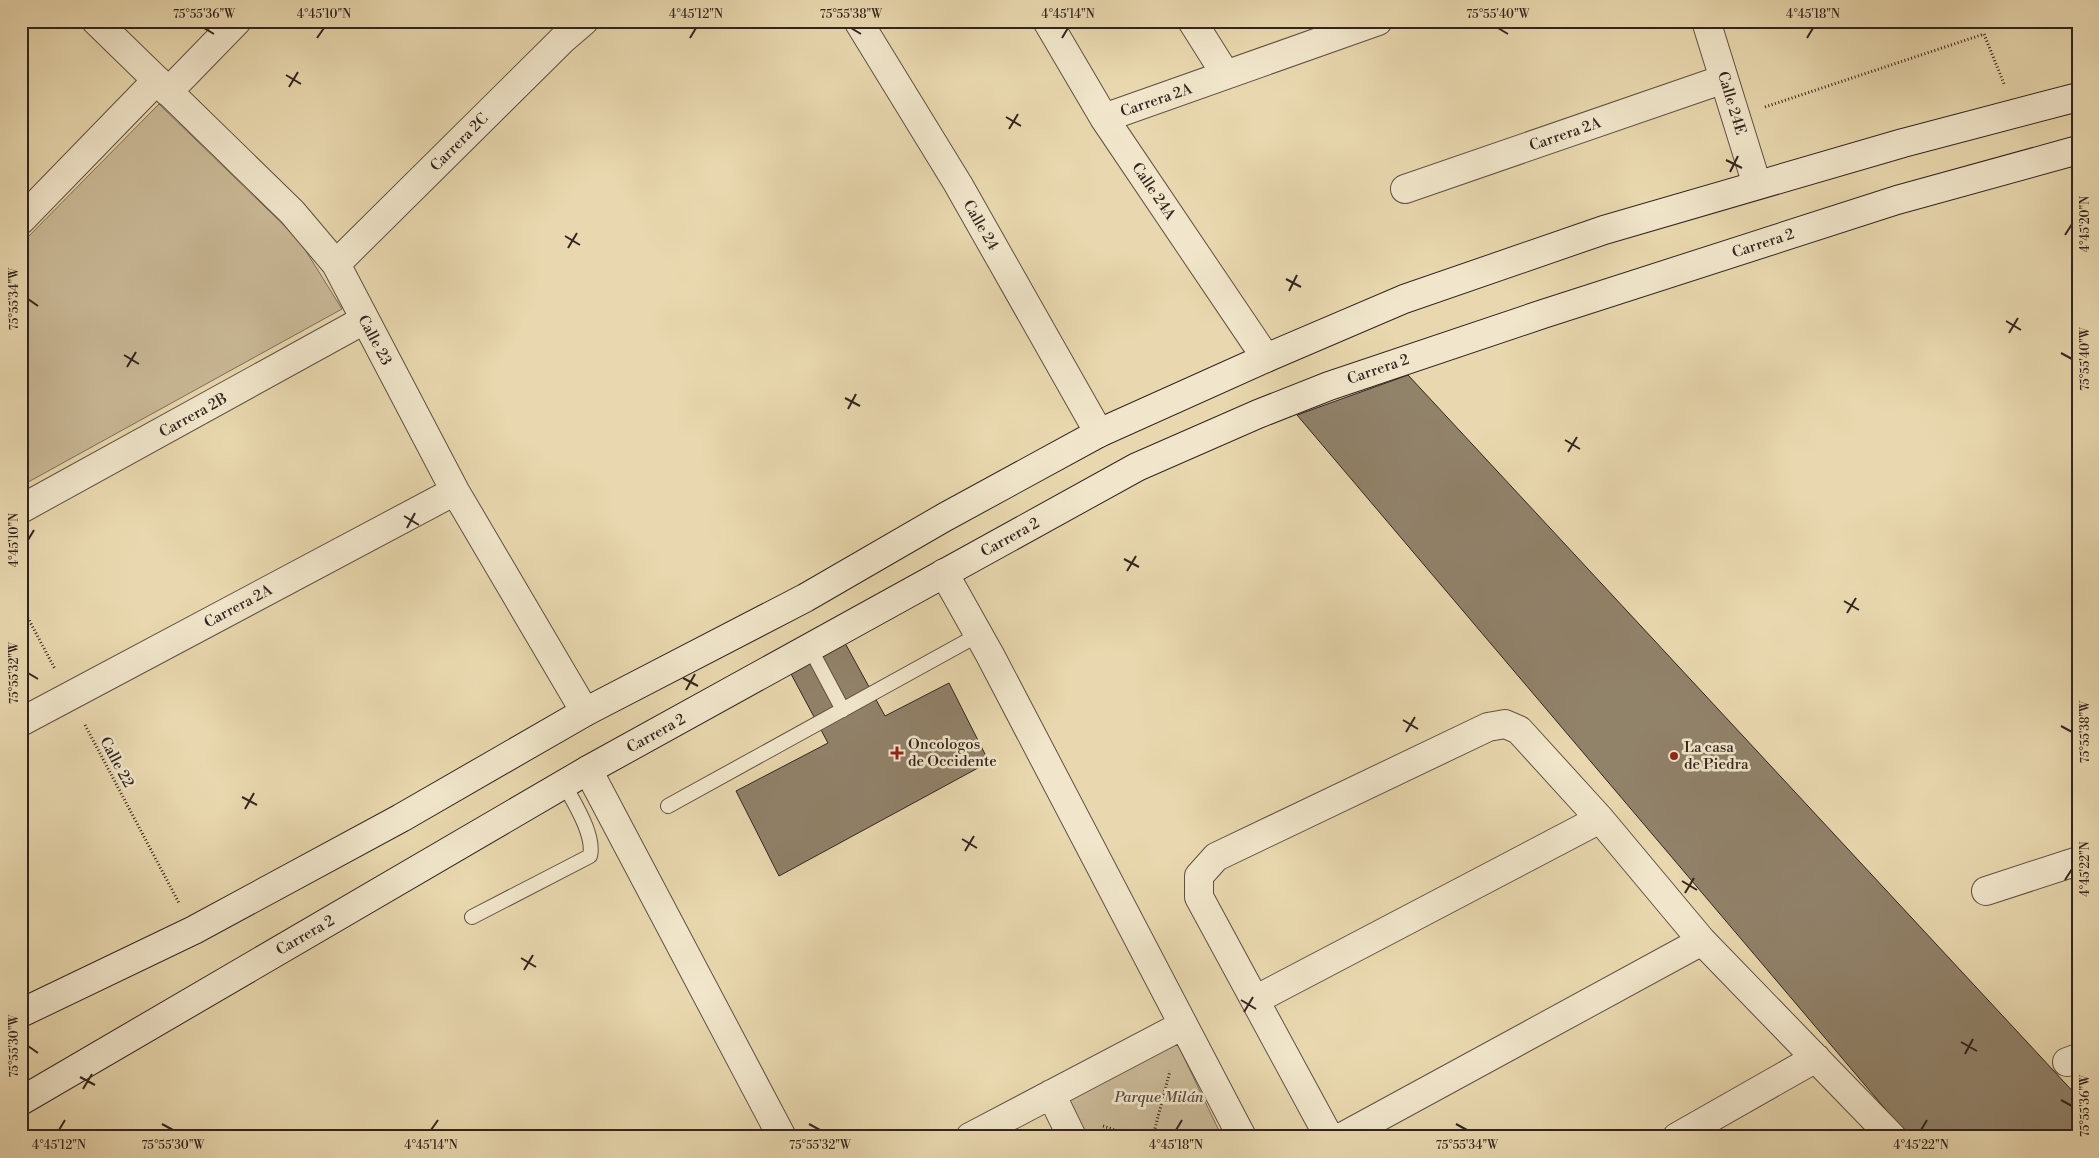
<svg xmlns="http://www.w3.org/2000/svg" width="2099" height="1158" viewBox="0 0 2099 1158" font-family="'Libre Bodoni',serif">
<rect width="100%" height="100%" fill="#e9d8af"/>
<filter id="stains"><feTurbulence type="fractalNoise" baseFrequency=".004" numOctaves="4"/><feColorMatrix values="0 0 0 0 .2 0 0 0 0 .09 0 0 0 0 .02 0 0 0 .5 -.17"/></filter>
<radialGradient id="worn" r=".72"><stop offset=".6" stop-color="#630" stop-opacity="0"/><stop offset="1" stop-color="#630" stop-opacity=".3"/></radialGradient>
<path fill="#cab997" stroke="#7e6e5b" d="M159 104 299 240 342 309 21 486V244Z
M1177 1043 1222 1137H1072L1056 1104Z"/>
<path fill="#91826a" stroke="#32241f" d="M2030 21H2044L2032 26Z
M1408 375 2078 1097V1137H1909L1297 415Z
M845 643 885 716 949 683 989 762 779 876 736 791 828 743 790 672Z"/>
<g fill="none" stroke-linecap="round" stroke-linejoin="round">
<defs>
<path id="lane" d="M810 648 843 710
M668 806 978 635
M472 917 590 856C595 835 574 803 564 784"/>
<path id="street" d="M96 21 292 212 336 264 455 491 585 712
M858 21 958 184 1099 433
M1047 21 1104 118 1266 358
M1192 21 1226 75
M1706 21 1757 185
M168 92 237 21
M1104 118 1378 21
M1405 189 1724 79
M21 220 157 80
M336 264 563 39 584 21
M21 509 364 320
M944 573 990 655 1242 1137
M21 722 455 491
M588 770 782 1137
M1986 891 2078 861
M1255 1000 1600 819
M2067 1062 2078 1058
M1051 1094 1072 1137
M970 1137 1183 1025
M1329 1137 1199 897V876L1216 857 1488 727 1505 724 1519 730 1600 819 1702 941 1892 1137
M1342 1137 1702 941
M1677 1137 1816 1058"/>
<path id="secondary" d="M21 1013 194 930 401 818 585 712 805 598 945 517 1099 433 1266 358 1404 299 1604 230 1903 143 2078 97
M21 1101 588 770 1137 467 1258 414 1329 386 1543 314 1897 200 2078 150"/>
</defs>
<use href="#lane" stroke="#605143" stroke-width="16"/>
<use href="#street" stroke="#605143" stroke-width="30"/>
<use href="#secondary" stroke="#32241f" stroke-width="30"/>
<path stroke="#32241f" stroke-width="3" stroke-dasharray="1 2.5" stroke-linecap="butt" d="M1765 107 1984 34 2004 84
M21 605 55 669
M85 725 179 903
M1103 1126 1136 1137
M1154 1132 1170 1071
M1144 1137 1148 1133H1156L1160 1137"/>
<use href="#lane" stroke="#f1e6cb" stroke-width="14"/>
<use href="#street" stroke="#f1e6cb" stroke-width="28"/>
<use href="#secondary" stroke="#f1e6cb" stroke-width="28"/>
</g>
<path fill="none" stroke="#32241f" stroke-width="2" d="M204 28 214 34M851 28 861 34M1498 28 1508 34M317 38 324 28M690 38 696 28M1062 38 1068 28M1807 38 1813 28M286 75 301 84M289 87 298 72M1006 117 1021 126M1009 129 1018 114M1726 160 1742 168M1730 172 1738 156M2065 235 2072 224M565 236 580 245M568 248 577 233M1286 279 1301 287M1289 291 1297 275M28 299 38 306M2006 321 2021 330M2009 333 2018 318M2061 353 2072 359M124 355 139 364M127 367 136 352M845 398 860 406M848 409 856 394M1565 440 1580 449M1568 452 1577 437M404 516 419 525M407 528 415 513M28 540 34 530M1124 559 1139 567M1127 571 1136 556M1844 601 1859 610M1847 613 1856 598M28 673 38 679M683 678 698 686M686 690 695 674M1403 720 1418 729M2061 726 2072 732M1406 732 1415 717M242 797 257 805M245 809 254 793M962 839 977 848M965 851 974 836M2065 880 2072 869M1682 881 1697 890M1685 893 1694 878M521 958 536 967M524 970 533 955M1241 1000 1256 1009M1244 1012 1253 997M1961 1042 1977 1051M28 1046 38 1053M1965 1054 1973 1039M80 1077 95 1085M83 1089 92 1074M2061 1100 2072 1106M162 1124 173 1130M809 1124 820 1130M1456 1124 1467 1130M59 1130 65 1120M431 1130 438 1120M1176 1130 1182 1120M1921 1130 1927 1120"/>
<g fill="#8f2418" stroke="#f1e6cb" stroke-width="2">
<path d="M894.5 745.5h5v5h5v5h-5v5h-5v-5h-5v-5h5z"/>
<circle cx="1674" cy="756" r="5"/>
</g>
<g text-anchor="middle" stroke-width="5" stroke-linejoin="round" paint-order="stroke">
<g font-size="15" fill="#32241f" stroke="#f1e6cb">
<text transform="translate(1156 100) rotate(-19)" y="5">Carrera 2A</text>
<text transform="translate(1732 103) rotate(73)" y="5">Calle 24E</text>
<text transform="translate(1565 134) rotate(-19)" y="5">Carrera 2A</text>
<text transform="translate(459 142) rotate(-45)" y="5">Carrera 2C</text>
<text transform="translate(1154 191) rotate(56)" y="5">Calle 24A</text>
<text transform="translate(981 225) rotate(60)" y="5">Calle 24</text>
<text transform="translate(1763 243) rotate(-18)" y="5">Carrera 2</text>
<text transform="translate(375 340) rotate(62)" y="5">Calle 23</text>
<text transform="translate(1378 369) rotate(-19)" y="5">Carrera 2</text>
<text transform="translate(193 415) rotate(-29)" y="5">Carrera 2B</text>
<text transform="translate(1010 537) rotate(-29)" y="5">Carrera 2</text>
<text transform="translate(238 606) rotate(-28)" y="5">Carrera 2A</text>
<text transform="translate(656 733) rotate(-29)" y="5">Carrera 2</text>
<text transform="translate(117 762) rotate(62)" y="5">Calle 22</text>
<text transform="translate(305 935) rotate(-30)" y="5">Carrera 2</text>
</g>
<g font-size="15" fill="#32241f" stroke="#f1e6cb" text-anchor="start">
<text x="908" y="749">Oncologos<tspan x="908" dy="17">de Occidente</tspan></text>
<text x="1684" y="752">La casa<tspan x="1684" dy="17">de Piedra</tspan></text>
</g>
<g font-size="15" font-style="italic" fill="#58493d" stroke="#f1e6cb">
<text x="1159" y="1102">Parque Milán</text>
</g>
</g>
<rect width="2099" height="1158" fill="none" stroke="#e9d8af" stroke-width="55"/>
<rect x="28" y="28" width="2044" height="1102" fill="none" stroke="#32241f" stroke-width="2"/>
<g font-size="12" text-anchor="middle" fill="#32241f">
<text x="204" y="18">75°55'36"W</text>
<text x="324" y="18">4°45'10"N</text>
<text x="696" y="18">4°45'12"N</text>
<text x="851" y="18">75°55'38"W</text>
<text x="1068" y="18">4°45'14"N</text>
<text x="1498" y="18">75°55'40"W</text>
<text x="1813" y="18">4°45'18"N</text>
<text transform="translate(2085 224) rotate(-90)" y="4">4°45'20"N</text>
<text transform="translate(14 299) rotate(-90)" y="4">75°55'34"W</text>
<text transform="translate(2085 359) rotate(-90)" y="4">75°55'40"W</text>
<text transform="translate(14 540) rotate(-90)" y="4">4°45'10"N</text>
<text transform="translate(14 673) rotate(-90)" y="4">75°55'32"W</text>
<text transform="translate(2085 732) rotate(-90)" y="4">75°55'38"W</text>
<text transform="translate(2085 869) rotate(-90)" y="4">4°45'22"N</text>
<text transform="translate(14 1046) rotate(-90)" y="4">75°55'30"W</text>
<text transform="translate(2085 1106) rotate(-90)" y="4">75°55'36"W</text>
<text x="59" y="1149">4°45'12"N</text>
<text x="173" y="1149">75°55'30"W</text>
<text x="431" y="1149">4°45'14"N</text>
<text x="820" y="1149">75°55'32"W</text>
<text x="1176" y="1149">4°45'18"N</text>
<text x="1467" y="1149">75°55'34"W</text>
<text x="1921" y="1149">4°45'22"N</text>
</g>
<rect width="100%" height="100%" filter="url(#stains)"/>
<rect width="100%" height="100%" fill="url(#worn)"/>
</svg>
